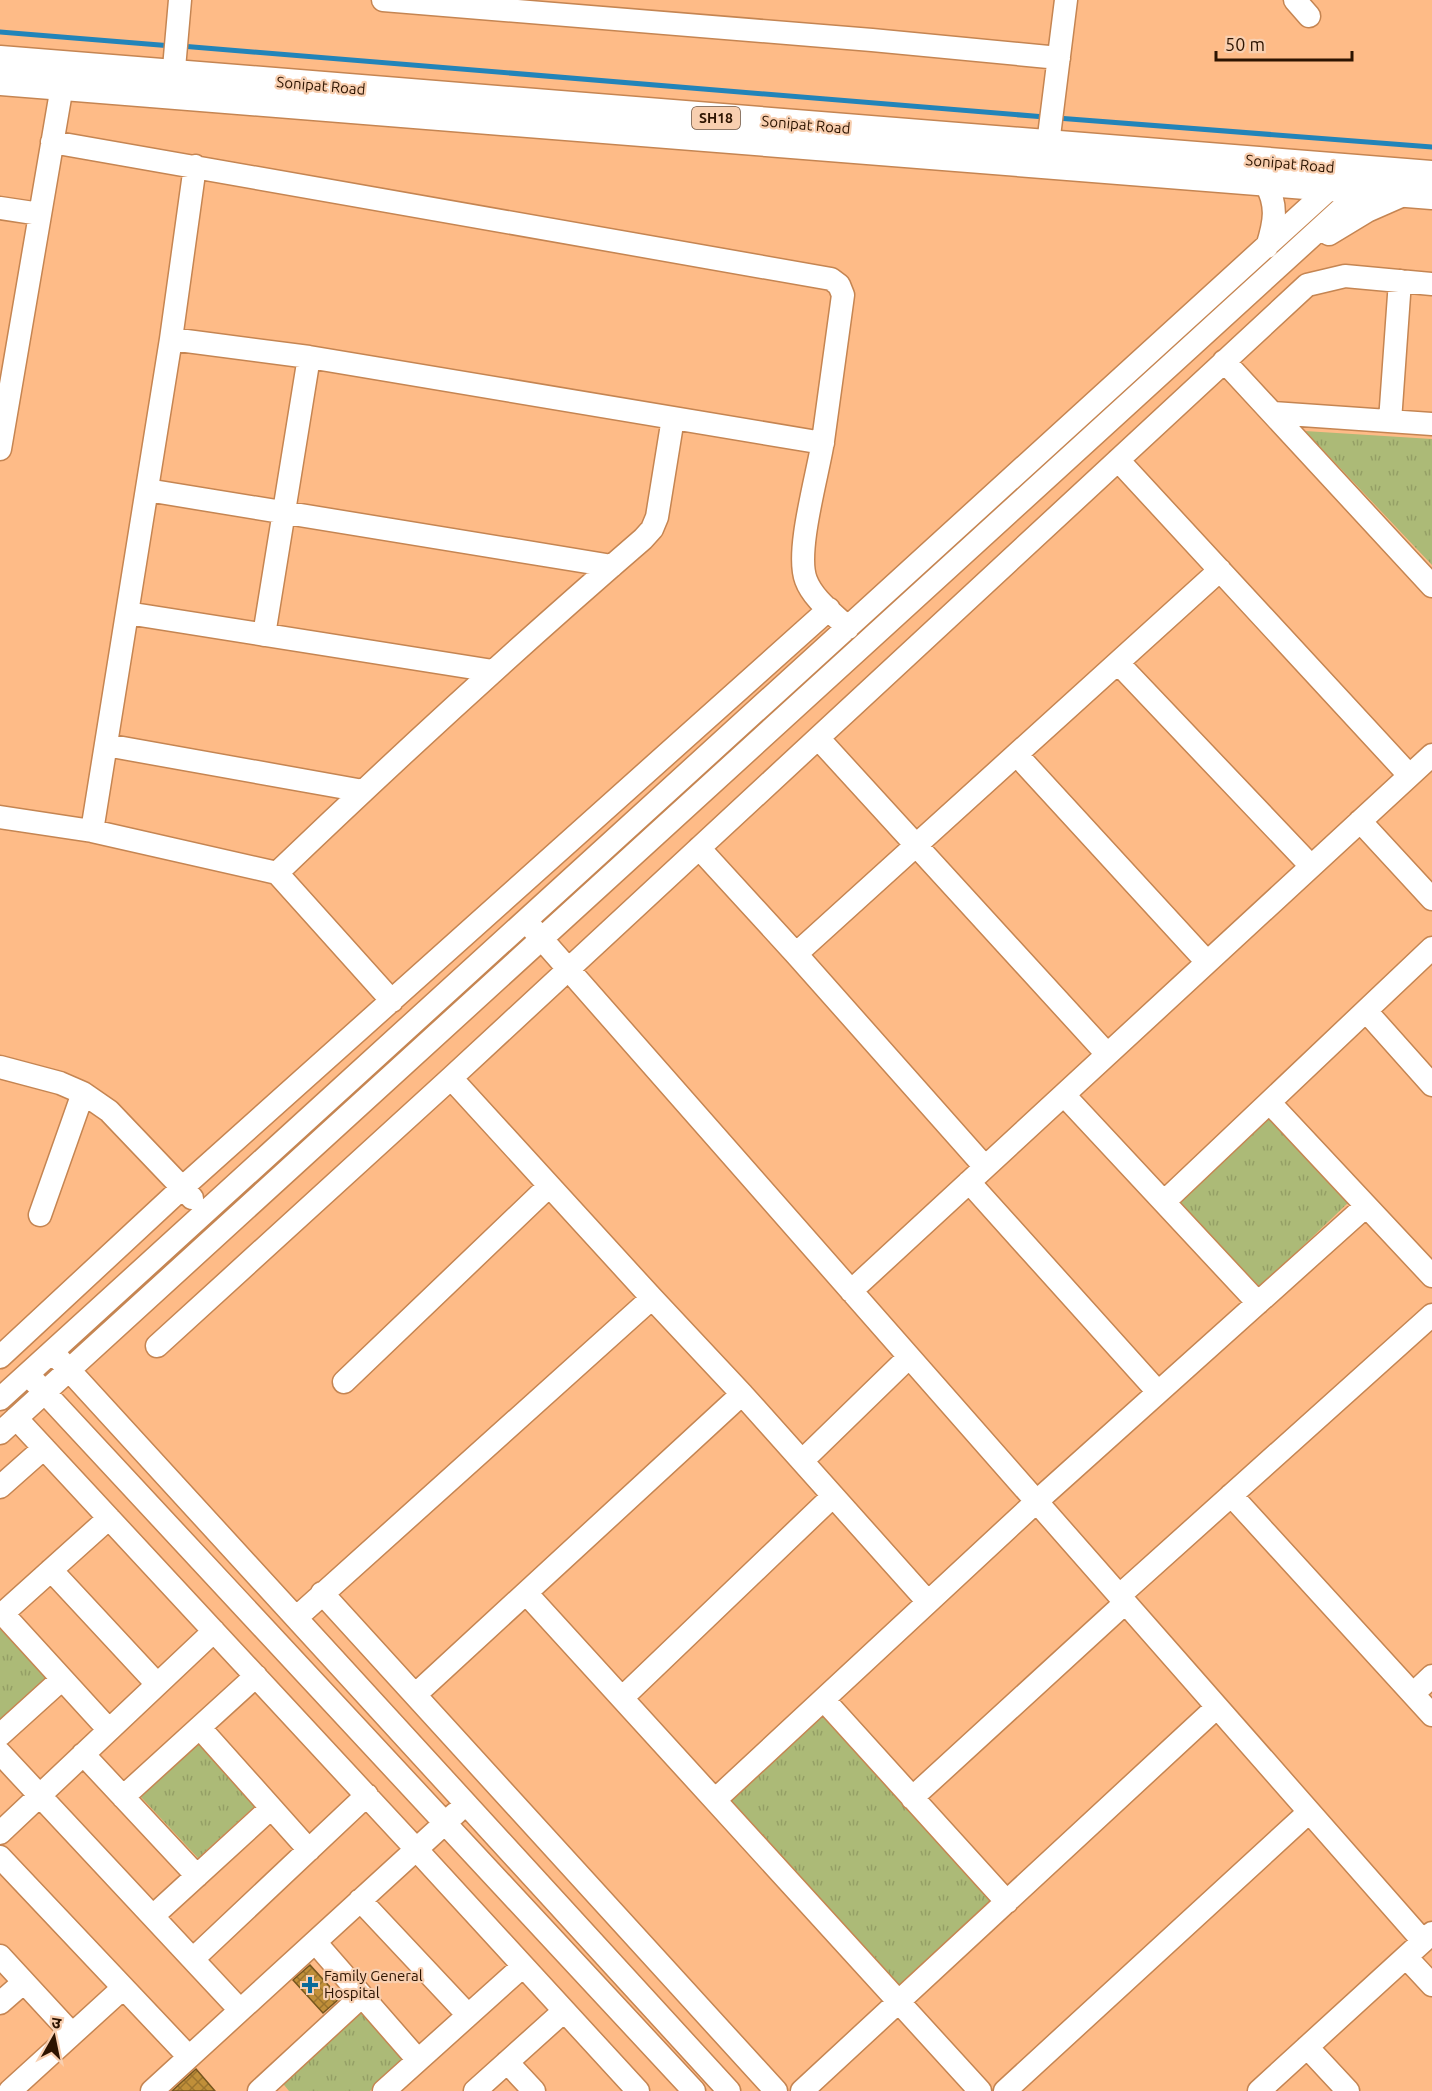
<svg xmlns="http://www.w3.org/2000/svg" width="1432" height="2091" viewBox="0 0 1432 2091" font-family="Ubuntu,'Noto Sans Devanagari',sans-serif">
<defs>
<pattern id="park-tufts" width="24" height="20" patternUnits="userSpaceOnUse" patternTransform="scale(1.5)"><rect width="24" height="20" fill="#acba77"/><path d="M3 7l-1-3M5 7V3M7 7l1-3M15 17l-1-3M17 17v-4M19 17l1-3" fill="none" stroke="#949f65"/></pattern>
<pattern id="building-cross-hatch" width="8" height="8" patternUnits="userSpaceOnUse" patternTransform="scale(1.5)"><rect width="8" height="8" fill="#c08f39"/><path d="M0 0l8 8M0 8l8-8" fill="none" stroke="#9c742e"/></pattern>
</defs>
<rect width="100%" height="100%" fill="#febb87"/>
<path fill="url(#park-tufts)" d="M1305 431 1432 439V565Z
M1268 1117 1350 1201 1260 1287 1178 1203Z
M2 1628 49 1680 0 1724V1630Z
M823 1716 992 1900 899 1985 730 1801Z
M199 1742 257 1804 198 1858 140 1796Z
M361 2008 406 2059 370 2091H289L280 2080Z"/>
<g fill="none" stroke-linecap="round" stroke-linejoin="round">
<path stroke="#2284b9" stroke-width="5" d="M0 32 172 46
M181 46 1045 117
M1057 118 1432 147"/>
</g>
<path fill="url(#building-cross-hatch)" stroke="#76561f" stroke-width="1.5" d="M310 1965 340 1998 323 2013 293 1980Z
M196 2069 215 2091H172Z"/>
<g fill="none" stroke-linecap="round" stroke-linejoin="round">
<defs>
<path id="minor" d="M383 0 872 40 1059 58
M1295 0 1309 16
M172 91 180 0
M52 142 831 279 839 285 843 295C836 344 830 392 823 441 818 474 795 552 806 580 813 599 834 614 848 628
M1046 160 1066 0
M1265 182C1278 205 1275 222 1267 247
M0 208 40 214
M1329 234 1367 211 1408 193
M171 339 309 357 823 443
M1224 361 1432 586
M1273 413 1432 424
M1390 421 1400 281
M0 449 62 86
M1118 460 1409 775
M147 490 612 566
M127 613 493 671
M264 635 309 357
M1118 663 1311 866
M818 738 1107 1054
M106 745 363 791
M1017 755 1207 962
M0 817 92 831 277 873 392 1001
M1360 821 1432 899
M92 831 171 339 195 166
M699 848 796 954 985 1167
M277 873C396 759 518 647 643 539L652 529 657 517 673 418
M533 929 1423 1941
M796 954 1220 570
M1366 1011 1432 1085
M0 1067 60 1083 83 1093 109 1111 192 1198
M451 1078 652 1298 742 1394 928 1602
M1064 1095 1258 1303
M1270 1103 1432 1276
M969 1182 1158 1392
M1164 1202 1432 948
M40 1215 83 1093
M851 1291 1432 755
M157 1346 451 1078 1307 285 1345 276 1432 284
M0 1357 182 1188 829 609
M59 1359 729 2091
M35 1382 694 2091
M344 1382 549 1186
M0 1399 1339 180
M16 1418 416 1849 638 2091
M0 1433 1371 182
M802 1461 909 1357
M0 1487 44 1448
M1231 1495 1432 1715
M51 1570 157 1684
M322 1593 776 2091
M526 1593 980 2091
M1119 1596 1432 1315
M3 1614 109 1730
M0 1616 109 1518
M296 1618 652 1298
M1413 1694 1432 1676
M415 1695 742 1394
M622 1698 833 1496
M824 1700 1007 1902
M200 1728 309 1850
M0 1735 62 1679
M0 1753 240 2010
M83 1754 197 1876
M123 1797 256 1676
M912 1798 1125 1603
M715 1800 1036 1502 1366 1206
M0 1833 214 1631
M0 1857 189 2057
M360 1900 468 2015
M153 1916 271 1808
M315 1942 418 2060
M0 1956 72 2034
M1406 1957 1432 1985
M193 1959 367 1795
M0 2003 24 1982
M1307 2047 1348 2091
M507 2062 534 2091
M10 2091 123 1988
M152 2091 456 1813
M259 2091 362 1996
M384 2091 523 1966
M475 2091 564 2011
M802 2091 1217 1707
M1005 2091 1309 1812
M1259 2091 1432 1933"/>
<path id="major" d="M0 60 1432 175
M0 81 1432 195"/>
</defs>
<use href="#minor" stroke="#c58552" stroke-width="25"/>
<use href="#major" stroke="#c58552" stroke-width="31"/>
<use href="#minor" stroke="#fff" stroke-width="22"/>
<use href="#major" stroke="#fff" stroke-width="28"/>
</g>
<path fill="#0a6a99" stroke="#f8cfb0" stroke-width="2" d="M307 1976h6v6h6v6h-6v6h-6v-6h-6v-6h6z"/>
<g text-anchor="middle" stroke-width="4.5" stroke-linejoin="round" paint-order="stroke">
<rect fill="#f8cfb0" stroke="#6a4c36" stroke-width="1.5" x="692" y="107" width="48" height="22" rx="4.5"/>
<g font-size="14" font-weight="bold" fill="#2d1401">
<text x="716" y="123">SH18</text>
</g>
<g font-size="15" fill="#2d1401" stroke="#f8cfb0">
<text transform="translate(321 86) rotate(5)" y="5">Sonipat Road</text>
<text transform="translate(806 125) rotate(5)" y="5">Sonipat Road</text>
<text transform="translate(1290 164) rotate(5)" y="5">Sonipat Road</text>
</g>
<g font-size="15" fill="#2d1401" stroke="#f8cfb0" text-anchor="start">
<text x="324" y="1981">Family General<tspan x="324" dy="17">Hospital</tspan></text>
</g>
</g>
<g transform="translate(54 2037) rotate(9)" stroke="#f8cfb0" stroke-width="4.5" paint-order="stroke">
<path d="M0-4.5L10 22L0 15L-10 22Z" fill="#2d1401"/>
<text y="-9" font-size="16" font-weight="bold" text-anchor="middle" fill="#2d1401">उ</text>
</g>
<path d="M1216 51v9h136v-9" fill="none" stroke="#2d1401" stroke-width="3"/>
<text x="1225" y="51" font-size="18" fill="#2d1401" stroke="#f8cfb0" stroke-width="4.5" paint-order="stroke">50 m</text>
</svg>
